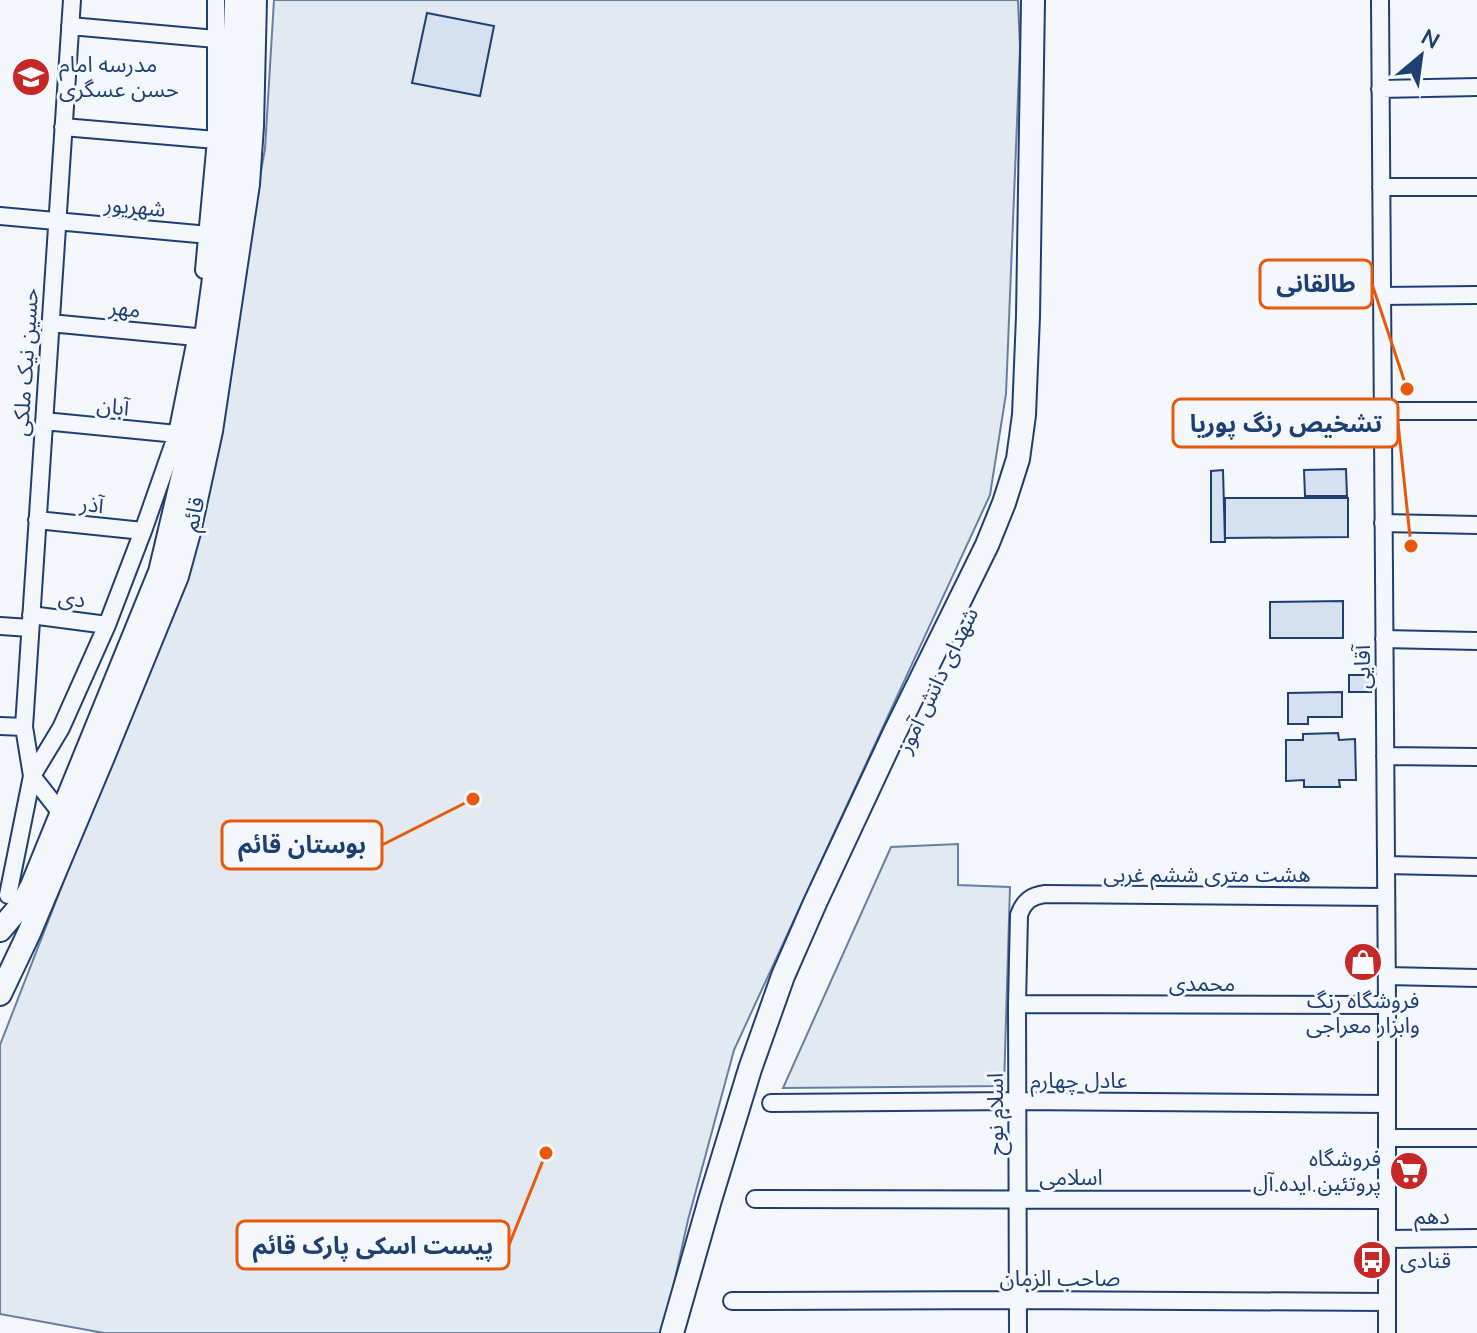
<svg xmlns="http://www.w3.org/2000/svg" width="1477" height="1333" viewBox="0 0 1477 1333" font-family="Mulish,'Noto Sans Arabic',sans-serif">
<rect width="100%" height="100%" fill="#f4f7fb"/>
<path fill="#e3e9f0" stroke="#687fa3" stroke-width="2" d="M274 0H1018L1020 48 1006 394 990 495 734 1050 688 1220 663 1333H104L0 1314V1045L191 554 265 149Z
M958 844V885L1010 887 1004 1086 783 1088 891 847Z"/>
<path fill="#d5e0f0" stroke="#1d3f73" stroke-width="2" d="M427 13 494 26 480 96 412 83Z
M1346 469 1347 496H1305L1304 470Z
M1223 470 1225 542H1211V471Z
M1225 498H1348V537L1225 538Z
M1343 601V638H1270V602Z
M1349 675H1371V692H1349Z
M1342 692V717H1308V724H1288V693Z
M1338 733 1339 740 1355 739 1356 780H1339L1340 787H1304V780L1286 781V740H1303V734Z"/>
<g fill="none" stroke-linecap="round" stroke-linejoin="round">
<defs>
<path id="minor" d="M1380 0 1387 1005V1333
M70 26 216 39
M1380 89 1477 87
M63 127 216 140
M1381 187H1477
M0 216 209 235
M204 270 216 140V0
M1381 296 1477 295
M50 323 196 337
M1382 411H1477
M44 421 177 434
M37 520 143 531
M1383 523 1477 525
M31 615 107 625
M0 626 30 628
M1384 639 1477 641
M0 726 24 727
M1385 756 1477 757
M61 813 32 776 24 727 72 0
M1386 865 1477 867
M8 895 32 776 61 728 107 625 143 531 177 434 195 344
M1387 976 1477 978
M1017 1004 1387 1005
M771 1103 1017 1101 1387 1104
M1387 1138H1477
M755 1199 1387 1200
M1387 1239 1477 1238
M732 1301 1018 1300 1387 1302
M1018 1333 1017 1004 1019 915C1024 901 1031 896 1045 894L1386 897"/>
<path id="major" d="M0 930 23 903 32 886 160 572 193 433 231 153 236 0
M0 994 29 933 103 757 177 576 189 532 211 431 248 184 252 126 255 0
M672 1333 710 1200 750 1069 783 976 815 903 895 732 987 545 1004 503 1018 459 1024 415 1028 316 1033 0"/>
</defs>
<use href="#minor" stroke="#1d3f73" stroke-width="20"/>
<use href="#major" stroke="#1d3f73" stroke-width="26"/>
<use href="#minor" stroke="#f4f7fb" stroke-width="16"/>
<use href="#major" stroke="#f4f7fb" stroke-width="22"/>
</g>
<defs>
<symbol id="school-disc" viewBox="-11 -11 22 22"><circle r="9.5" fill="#c62828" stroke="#f4f7fb"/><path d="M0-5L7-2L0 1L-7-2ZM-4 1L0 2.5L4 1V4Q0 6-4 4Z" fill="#fff"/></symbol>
<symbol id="shop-disc" viewBox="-11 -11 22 22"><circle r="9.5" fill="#c62828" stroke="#f4f7fb"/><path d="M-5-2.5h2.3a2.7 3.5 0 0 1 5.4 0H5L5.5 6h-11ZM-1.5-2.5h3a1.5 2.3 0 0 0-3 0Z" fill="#fff"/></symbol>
<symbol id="supermarket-disc" viewBox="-11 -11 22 22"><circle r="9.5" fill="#c62828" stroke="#f4f7fb"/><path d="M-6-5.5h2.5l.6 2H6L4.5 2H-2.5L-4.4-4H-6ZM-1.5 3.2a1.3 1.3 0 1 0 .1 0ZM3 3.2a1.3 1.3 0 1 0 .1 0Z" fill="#fff"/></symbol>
<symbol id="bus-disc" viewBox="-11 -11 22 22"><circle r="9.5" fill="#c62828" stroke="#f4f7fb"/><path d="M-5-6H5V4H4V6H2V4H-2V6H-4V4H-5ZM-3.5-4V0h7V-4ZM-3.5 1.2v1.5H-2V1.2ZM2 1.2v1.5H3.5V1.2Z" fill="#fff"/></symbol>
</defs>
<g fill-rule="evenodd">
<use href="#school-disc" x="9" y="55" width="44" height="44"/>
<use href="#shop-disc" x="1341" y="940" width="44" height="44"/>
<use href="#supermarket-disc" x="1387" y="1149" width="44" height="44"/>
<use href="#bus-disc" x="1350" y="1238" width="44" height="44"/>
</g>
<g text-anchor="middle" stroke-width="6" stroke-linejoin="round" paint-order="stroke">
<g font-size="22" fill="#1d3f73" stroke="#f4f7fb" text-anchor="start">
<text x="59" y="72">مدرسه امام<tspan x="59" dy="25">حسن عسگری</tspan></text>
<text x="1363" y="1008" text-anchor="middle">فروشگاه رنگ<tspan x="1363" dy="25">وابزار معراجی</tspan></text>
<text x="1381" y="1166" text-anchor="end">فروشگاه<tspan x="1381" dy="25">پروتئین ایده آل</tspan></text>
<text x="1400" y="1268">قنادی</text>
</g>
<g font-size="22" fill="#1d3f73" stroke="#f4f7fb">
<text transform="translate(135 206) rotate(5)" y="8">شهریور</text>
<text transform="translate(125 308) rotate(6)" y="8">مهر</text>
<text transform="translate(25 362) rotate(-86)" y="8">حسین نیک ملکی</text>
<text transform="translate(113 406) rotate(6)" y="8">آبان</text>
<text transform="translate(92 504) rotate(6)" y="8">آذر</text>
<text transform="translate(193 514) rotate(-77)" y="8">قائم</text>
<text transform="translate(72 598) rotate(7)" y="8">دی</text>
<text transform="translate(1362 667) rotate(-90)" y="8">آقایی</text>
<text transform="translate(937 680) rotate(-64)" y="8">شهدای دانش آموز</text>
<text x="1207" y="882">هشت متری ششم غربی</text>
<text x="1202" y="991">محمدی</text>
<text x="1079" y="1088">عادل چهارم</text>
<text transform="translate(995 1114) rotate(-90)" y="8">اسلام نوح</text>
<text x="1071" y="1185">اسلامی</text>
<text x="1432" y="1224">دهم</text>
<text x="1060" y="1286">صاحب الزمان</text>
</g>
</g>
<path fill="none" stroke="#e8590c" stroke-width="3" d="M1407 389L1372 284M1411 546L1398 423M473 799L382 845M546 1153L509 1245"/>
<g fill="#e8590c" stroke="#f4f7fb" stroke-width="3">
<circle cx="1407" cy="389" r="8"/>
<circle cx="1411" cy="546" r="8"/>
<circle cx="473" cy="799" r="8"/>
<circle cx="546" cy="1153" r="8"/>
</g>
<g fill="#f4f7fb" stroke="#e8590c" stroke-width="3">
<rect x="1260" y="260" width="112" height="48" rx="8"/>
<rect x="1173" y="399" width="225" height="48" rx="8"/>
<rect x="222" y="821" width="160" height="48" rx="8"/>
<rect x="237" y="1221" width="272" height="48" rx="8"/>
</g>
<g font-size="24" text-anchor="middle" font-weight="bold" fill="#1d3f73">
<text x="1316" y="292">طالقانی</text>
<text x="1286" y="432">تشخیص رنگ پوریا</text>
<text x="302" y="853">بوستان قائم</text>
<text x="373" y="1254">پیست اسکی پارک قائم</text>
</g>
<g transform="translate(1421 56) rotate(29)" stroke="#f4f7fb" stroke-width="6" paint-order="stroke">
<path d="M0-6L14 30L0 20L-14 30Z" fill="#1d3f73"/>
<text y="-12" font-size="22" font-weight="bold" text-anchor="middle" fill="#1d3f73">N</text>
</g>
</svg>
